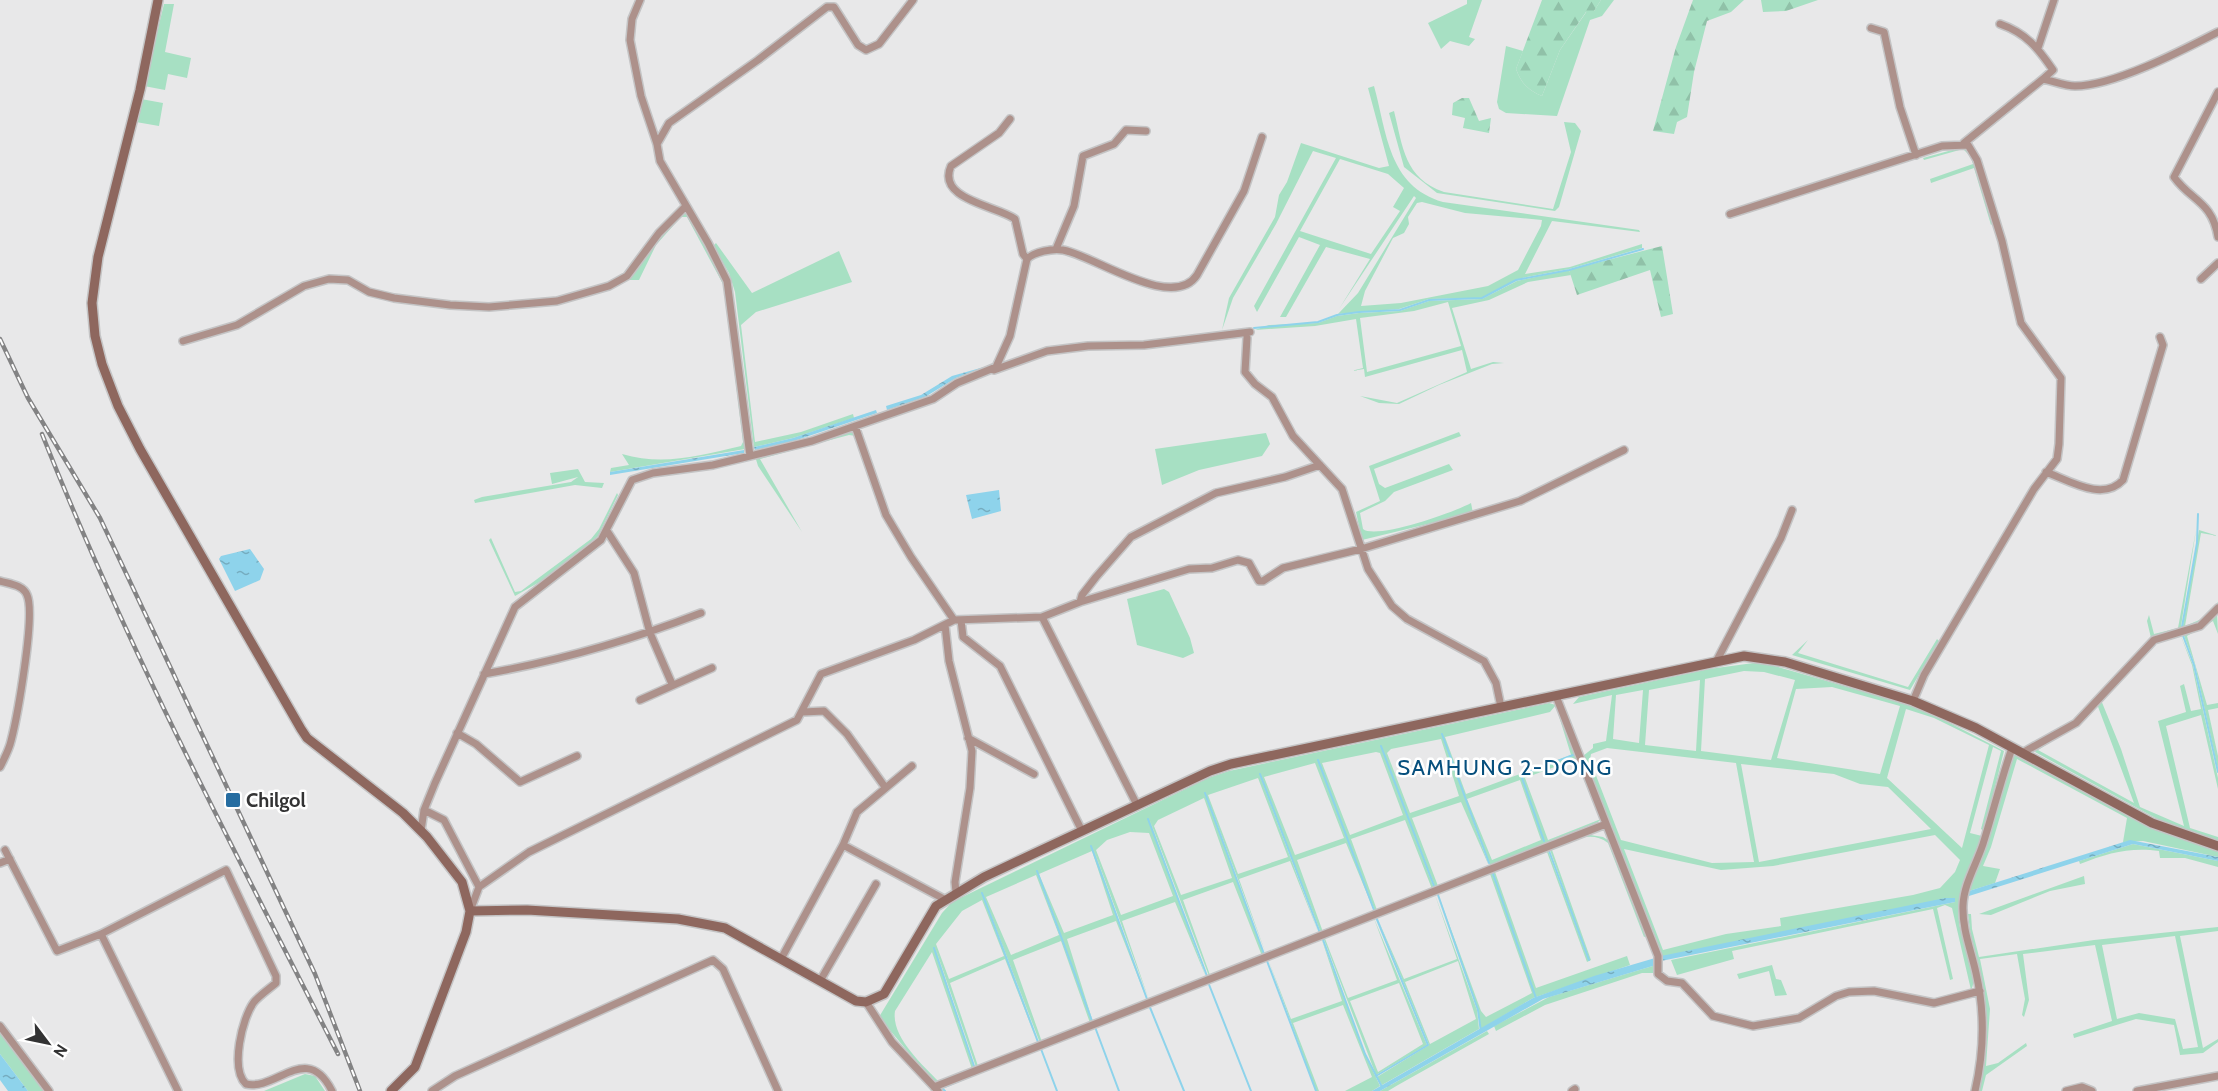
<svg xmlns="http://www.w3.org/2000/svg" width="2218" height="1091" viewBox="0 0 2218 1091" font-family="Cabin,sans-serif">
<defs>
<pattern id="forest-firs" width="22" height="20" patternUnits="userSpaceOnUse" patternTransform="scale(1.5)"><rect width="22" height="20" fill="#a7e0c3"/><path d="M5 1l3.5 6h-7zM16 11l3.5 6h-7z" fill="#90c1a8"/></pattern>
<pattern id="water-ripples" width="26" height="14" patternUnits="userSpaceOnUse" patternTransform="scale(1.5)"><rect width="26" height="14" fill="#8ed3eb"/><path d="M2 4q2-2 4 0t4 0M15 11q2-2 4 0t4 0" fill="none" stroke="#75acbf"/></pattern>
</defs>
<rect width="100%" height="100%" fill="#e8e8e9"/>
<path fill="#a7e0c3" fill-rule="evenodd" d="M1467 0H1482L1469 37 1475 39 1469 46 1450 41 1441 49 1428 23 1467 4Z
M1601 0H1614L1602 16 1590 20 1557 116 1506 113 1499 109 1497 102 1506 46 1523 51 1516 69C1521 83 1528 90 1542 96L1560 50 1587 11H1594Z
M164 4H174L165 52 191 58 187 78 168 74 165 90 144 86Z
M1374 86C1387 133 1388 186 1443 202L1639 230 1640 232 1552 221 1525 274 1570 267 1642 244V248L1569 269 1522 278 1482 298 1429 299 1399 309 1338 314 1358 293 1416 198 1414 196 1339 309 1370 259 1326 247 1286 317H1280L1320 245 1299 237 1257 312 1254 306 1336 158 1313 151 1276 224 1233 298 1222 330 1229 298 1275 217 1279 195 1287 182 1301 143 1379 168 1389 166 1368 88ZM1340 159 1388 174 1404 188 1393 207 1400 211 1371 254 1300 231ZM1422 202 1465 213 1542 220 1541 226 1518 270 1488 286 1401 303 1361 306 1365 291 1393 238 1404 233 1409 224 1408 217 1417 203Z
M141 99 163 103 159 126 136 122Z
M1394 111C1403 147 1404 178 1444 192L1553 209 1571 152 1564 122 1575 123 1581 131 1559 207 1555 211 1437 193 1404 167 1389 113Z
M1963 147 1973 156 1993 223 1991 225 1974 168 1931 183 1930 179 1973 164 1971 157 1963 149 1924 160 1923 158Z
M681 214H687L723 274 745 449 610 472 611 468 629 465 622 454C663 466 698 456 741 446L743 442 724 286 687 217H681L656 245 639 280H623Z
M716 243 752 293 839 251 852 282 756 312 741 325 755 442 801 432 853 414 854 418 793 438 754 447 735 292 729 273 713 246Z
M1569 270 1571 275 1528 282 1489 300 1452 308 1471 369 1493 362 1504 363 1492 364 1439 385 1399 404 1379 403 1360 396 1397 403 1467 372 1462 350 1365 377 1364 369 1351 371 1363 368 1356 319 1315 326 1255 330 1269 325 1318 323 1337 316 1359 313 1400 311 1429 301 1482 299 1517 281ZM1448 302 1461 346 1367 372 1360 318 1414 311Z
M852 430 856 436 849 435 760 459 802 532 758 466 755 456Z
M1459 432 1461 436 1374 469 1379 484 1385 488 1449 464 1453 470 1394 492 1385 501 1360 513 1363 529C1376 540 1455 512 1471 503L1473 513 1362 540 1356 512 1380 501 1369 466Z
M1266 433 1270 444 1262 456 1199 470 1162 485 1155 449Z
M578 469 585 482 604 483 602 488 575 485 475 503 474 500 482 497 571 482 578 477 552 484 550 473Z
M617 493 618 495 598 536 552 575 515 596 489 540 491 538 515 592 521 591 591 539 599 529Z
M2196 530 2181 626 2183 625 2199 530 2218 536 2201 533 2185 626 2204 618 2218 602V605L2202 622 2151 638 2147 621 2149 615 2154 634 2178 628Z
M1164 589 1169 592 1190 638 1194 653 1183 658 1137 645 1127 599Z
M2217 613 2218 634 2213 621 2187 636 2207 705 2218 703V708L2208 710 2218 756V769L2195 665 2183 633 2210 621Z
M2180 634 2193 665 2218 778V789L2201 715 2166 726 2190 828 2218 837V841L2161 821 2035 752 2037 747 2096 705 2076 726 2038 750 2134 803 2097 704 2101 700 2121 749 2140 807 2184 826 2158 721 2186 712 2180 686 2184 684 2191 711 2201 709 2192 665Z
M1937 639 1939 641 1910 690 1792 655 1808 640 1798 653 1908 687Z
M1761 662 1921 708 2004 751 1984 831 1981 829 2001 751 1993 747 1970 833 1982 836C1973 865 1955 891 1959 922 1961 940 1980 975 1971 990L1952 908 1945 905 1937 908 1953 979 1950 980 1933 909 1732 951 1734 959 1677 975 1671 960 1955 902V898L1660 958 1583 756 1593 748V744L1606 741 1612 695 1573 704 1579 697 1709 669ZM1744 671 1764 672 1795 680 1771 760 1701 751 1705 679ZM1700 680 1696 751 1645 745 1649 690ZM1832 687 1900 706 1880 774 1777 758 1796 689ZM1643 690 1639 743 1613 739 1616 695ZM1906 709 1934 718 1989 745 1962 848 1887 778ZM1607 748 1736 763 1754 862 1712 863 1621 840 1590 760 1591 754ZM1741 764 1834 774 1860 784 1888 787 1931 829 1759 862ZM1935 835 1960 860 1955 872 1940 888 1913 895 1780 918 1781 926 1726 934 1663 950 1624 849 1721 870 1773 866Z
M1549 703 1556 705 1550 712 1445 737 1466 794 1571 755 1558 713 1560 710 1601 815H1598L1576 759 1525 778 1548 840 1601 819 1598 822 1490 865 1442 733 1489 866 1461 802 1412 818 1438 886 1435 887 1381 746 1434 888 1432 889 1405 820 1351 839 1377 910 1375 911 1318 760 1374 911 1346 843 1297 860 1323 932 1321 933 1259 773 1319 934 1290 861 1239 879 1266 954 1205 792 1264 955 1262 956 1233 882 1183 900 1210 975 1209 976 1149 818 1206 977 1175 902 1122 921 1149 1000 1092 845 1147 1000 1116 921 1067 939 1093 1022 1036 870 1092 1022 1090 1023 1061 941 1013 960 1042 1042 1040 1043 982 892 1038 1044 1005 959 950 983 978 1066 976 1067 935 947 974 1068 972 1069 932 952 895 1011C891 1037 922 1064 939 1082H933L879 1017 942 913 952 902 1208 778 1229 771ZM1441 739 1459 796 1410 813 1387 753 1391 749ZM1376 752 1380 753 1403 815 1350 835 1322 763ZM1315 763 1344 838 1295 855 1264 777ZM1258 778 1288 857 1238 874 1208 795ZM1520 780 1541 840 1492 860 1467 799ZM1204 798 1232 878 1181 895 1154 826 1158 820ZM1130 832 1149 833 1173 896 1121 915 1096 850 1107 840ZM1092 851 1113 915 1064 933 1039 874ZM1036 875 1059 935 1011 955 986 897ZM982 900 1004 956 949 979 936 944 962 911Z
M2016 754 2143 821 2218 849V857L2143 841 2123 842 2127 818 2017 759 1991 847 1983 866 2000 869 1995 883 1969 891 2012 759Z
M1584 834 1603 837 1611 842 1647 936 1644 937 1608 843C1590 829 1570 842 1552 850L1591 960 1587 962 1547 852 1495 872 1536 988 1627 956 1630 965 1533 998 1481 1029 1478 1009 1437 891 1481 1011 1486 1017 1532 993 1489 871 1491 870 1514 934 1492 870 1547 848 1589 961 1549 847Z
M2133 844 2218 861V867L2185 858H2160L2159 851C2130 847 2108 853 2080 864L2079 861Z
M2084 876 2085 884 2050 891 1991 915 1979 914Z
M1434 892 1477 1010 1479 1029 1382 1085 1377 1077 1429 1045 1376 915 1404 979 1457 959ZM1458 961 1476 1019 1430 1044 1405 982Z
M1968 914H1971L1972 929 1979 957 2094 940 2218 927V931L2180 936 2203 1048 2218 1039V1042L2203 1053 2180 1055 2174 1025 2136 1019 2074 1038 2073 1034 2112 1021 2095 945 2023 954 2029 1000 2024 1017 2022 1015 2025 999 2017 954 1980 959 1990 1009 1986 1066 1998 1063 2026 1043 2027 1046 1986 1075 1982 1091H1979C1995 1023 1975 979 1968 914ZM2175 936 2198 1047 2183 1049 2175 1019 2139 1013 2117 1019 2102 945Z
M1373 916 1427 1045 1376 1075 1323 937 1324 936 1348 998 1397 980ZM1399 983 1423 1044 1378 1072 1350 1001Z
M1321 937 1365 1054 1380 1086 1372 1091H1345L1372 1077 1343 1005 1293 1023 1319 1091H1316L1268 959 1291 1019 1342 1001Z
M1656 965 1655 973H1642L1545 1005 1496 1031 1494 1026 1549 997Z
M1772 965 1776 979 1781 980 1787 995 1775 996 1769 971 1739 979 1737 974Z
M1487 1031 1489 1034 1398 1085 1388 1091H1380Z
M0 1032 44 1091H28L0 1054Z
M305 1074 315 1076 325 1091H264Z"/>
<path fill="url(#forest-firs)" d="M1542 0H1601L1594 11 1586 12 1560 50 1542 96C1528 90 1521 83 1516 69Z
M1693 0H1744L1731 12 1707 21 1694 72 1687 117 1677 122 1674 134 1653 131 1676 47Z
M1761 0H1818L1786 11 1763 12Z
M1462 98H1469L1479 121 1491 118 1489 133 1463 128 1465 118 1452 115 1453 103Z
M1662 246 1673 314 1661 317 1650 270 1577 295 1569 270Z"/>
<path fill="url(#water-ripples)" d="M991 365 956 378 925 397 887 410 886 406 921 395 952 376Z
M876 410 877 413 794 441 755 450 754 447 793 438Z
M744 450V453L610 475V472Z
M999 490 1001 511 972 519 966 495Z
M250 549 264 569 260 580 235 591 219 559 221 556Z
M2130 840 2218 857V861L2133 844 1969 896V891Z
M1945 898H1955V902L1661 961V956Z
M1655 958 1656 965 1543 999 1380 1091H1372L1533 998 1594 976Z
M0 1054 28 1091H8L0 1080Z"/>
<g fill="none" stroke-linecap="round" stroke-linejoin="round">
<path stroke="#8ed3eb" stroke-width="2" d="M1254 328 1318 322 1337 315 1359 312 1400 310 1429 300 1482 298 1516 280 1569 270 1643 249
M2182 627 2197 543 2198 514
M2182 633 2194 665 2218 772
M1442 734 1489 863
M1381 746 1434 886
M1318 760 1374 910
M1260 774 1320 933
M1205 793 1264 954
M1148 819 1207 976
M1544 841 1521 775 1573 755
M1091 846 1147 999
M1548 848 1589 960
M1037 871 1092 1021
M1492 871 1536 998
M1437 892 1478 1010 1481 1032
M982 893 1038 1042
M1322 937 1365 1054 1382 1087
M934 948 974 1066
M1267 961 1316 1091
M1208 982 1251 1091
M1149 1005 1184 1091
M1095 1027 1119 1091
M1041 1049 1057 1091
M1376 1076 1428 1045 1376 917
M945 1091 942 1088 971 1076"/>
<defs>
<path id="street" d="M640 0 632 19 630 40 641 96 657 144 660 161 708 243 727 281 750 456
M2000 24C2026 33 2038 48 2053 70L2043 79
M1871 28 1884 32 1900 107 1916 155
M2038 48 2054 0
M2218 92 2174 177C2191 201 2212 201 2218 237
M1964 143 2043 79C2053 81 2065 86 2075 86 2114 86 2183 50 2218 32
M657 144 669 123 758 60 827 7H834L858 45 866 50 879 44 913 0
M1730 214 1942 146 1968 145 1977 160 2002 241 2021 323 2061 378 2059 444 2057 459 2034 489 1924 675 1913 701
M1056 249 1074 206 1083 156 1114 144 1126 130 1146 131
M1027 259C1034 252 1053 248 1063 250 1093 255 1173 312 1197 275L1244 191 1262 137
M2201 279 2218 263
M1247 338 1245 372 1255 384 1272 397 1293 436 1342 489 1368 569 1392 606 1407 619 1484 661 1496 683 1501 707
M183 341 237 325 304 286 329 279 348 280 369 292 394 298 450 305 489 307 557 301 609 286 627 276 659 233 685 207
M994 370 1047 351 1088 346 1144 345 1250 332
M855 426 886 515 911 557 954 620
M2046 472C2070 481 2103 502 2123 480L2163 345 2160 337
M607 531 634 573 650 633 672 684
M0 581C10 584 23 585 27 595 36 614 17 718 11 741 9 750 4 759 0 767
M1080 602 1082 595 1096 577 1131 537 1216 493 1285 477 1320 465
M1042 617 1137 805
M961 620 963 637 1000 666 1082 831
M945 625 949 661 972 751 970 788 955 882 956 892
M1717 660 1781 538 1792 510
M484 674C559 661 631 640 701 613
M1556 696 1658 956V974L1667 981 1682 983 1713 1016 1753 1026 1799 1018 1836 996 1849 992 1874 991 1934 1003 1980 991
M640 700 712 668
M803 712 824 711 847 734 885 787
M457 733 476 744 520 782 577 756
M968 738 1034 774
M2022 753 2076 723 2154 640 2200 626 2218 608
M424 810 444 820 479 887 470 911
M421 831 424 810 435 783 515 607 601 540 632 480 653 473 713 465 812 441 933 399 957 383 996 367 1010 336 1027 259 1023 254 1015 219C998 206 936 200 951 166L999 133 1010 119
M843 845 857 812 912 766
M5 850 57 951 101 934 226 870 276 976V983C269 989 260 995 254 1002 242 1018 230 1069 246 1084 277 1091 307 1041 332 1091
M0 863 10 859
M479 887 529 852 797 720 821 674 914 640 954 620 1042 617 1080 602 1189 569 1212 568 1238 560 1249 563 1259 581H1263L1283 568 1361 549 1520 501 1624 450
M101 934 178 1091
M781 959 843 845 944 899
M820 981 876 884
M866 1002 892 1042 938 1091
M0 1026 49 1091
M934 1087 1606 824
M432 1091 455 1076 713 960 723 969 778 1091
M1572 1091 1575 1089
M1975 1091C1984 1052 1985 1012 1976 973 1971 950 1962 929 1963 905 1964 884 1976 865 1983 844 1993 812 2001 780 2012 748
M2066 1091 2082 1087 2092 1091
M2137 1091 2218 1076"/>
<path id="secondary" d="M158 0 140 90 98 257 92 303 95 336 102 364 118 406 140 449 301 729 307 738 403 813 427 837 462 882 470 911 466 932 415 1067 391 1091
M470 911 527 910 678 919 725 928 856 1001 866 1002 884 994 936 906 984 877 1210 771 1231 764 1744 656 1785 662 1913 701 1976 728 2152 823 2218 846"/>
</defs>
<use href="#street" stroke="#c4c4c5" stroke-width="10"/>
<use href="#secondary" stroke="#c4c4c5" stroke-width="12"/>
<use href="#street" stroke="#ad918b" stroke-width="7"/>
<use href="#secondary" stroke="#8e675e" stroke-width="9"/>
<defs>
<path id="rail" d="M0 339 28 398 100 518 315 974 360 1091
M42 434C126 646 234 850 338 1054"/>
</defs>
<use href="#rail" stroke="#838384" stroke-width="4.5"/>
<use href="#rail" stroke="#fff" stroke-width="2" stroke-dasharray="7" stroke-linecap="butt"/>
</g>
<rect fill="#266da1" stroke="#fff" stroke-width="2" x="225" y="792" width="16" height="16" rx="3"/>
<g text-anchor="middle" stroke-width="5" stroke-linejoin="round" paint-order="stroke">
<g font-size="20" font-weight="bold" fill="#333334" stroke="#fff" text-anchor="start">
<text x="246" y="807">Chilgol</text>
</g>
<g font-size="22" letter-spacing="1.5" fill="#064f7d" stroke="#fff">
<text x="1505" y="775">SAMHUNG 2-DONG</text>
</g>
</g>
<g transform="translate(48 1043) rotate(122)" stroke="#ffffff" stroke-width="4.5" paint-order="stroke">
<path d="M0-4.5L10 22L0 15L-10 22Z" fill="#333334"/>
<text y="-9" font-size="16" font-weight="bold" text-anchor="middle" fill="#333334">N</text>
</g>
</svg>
